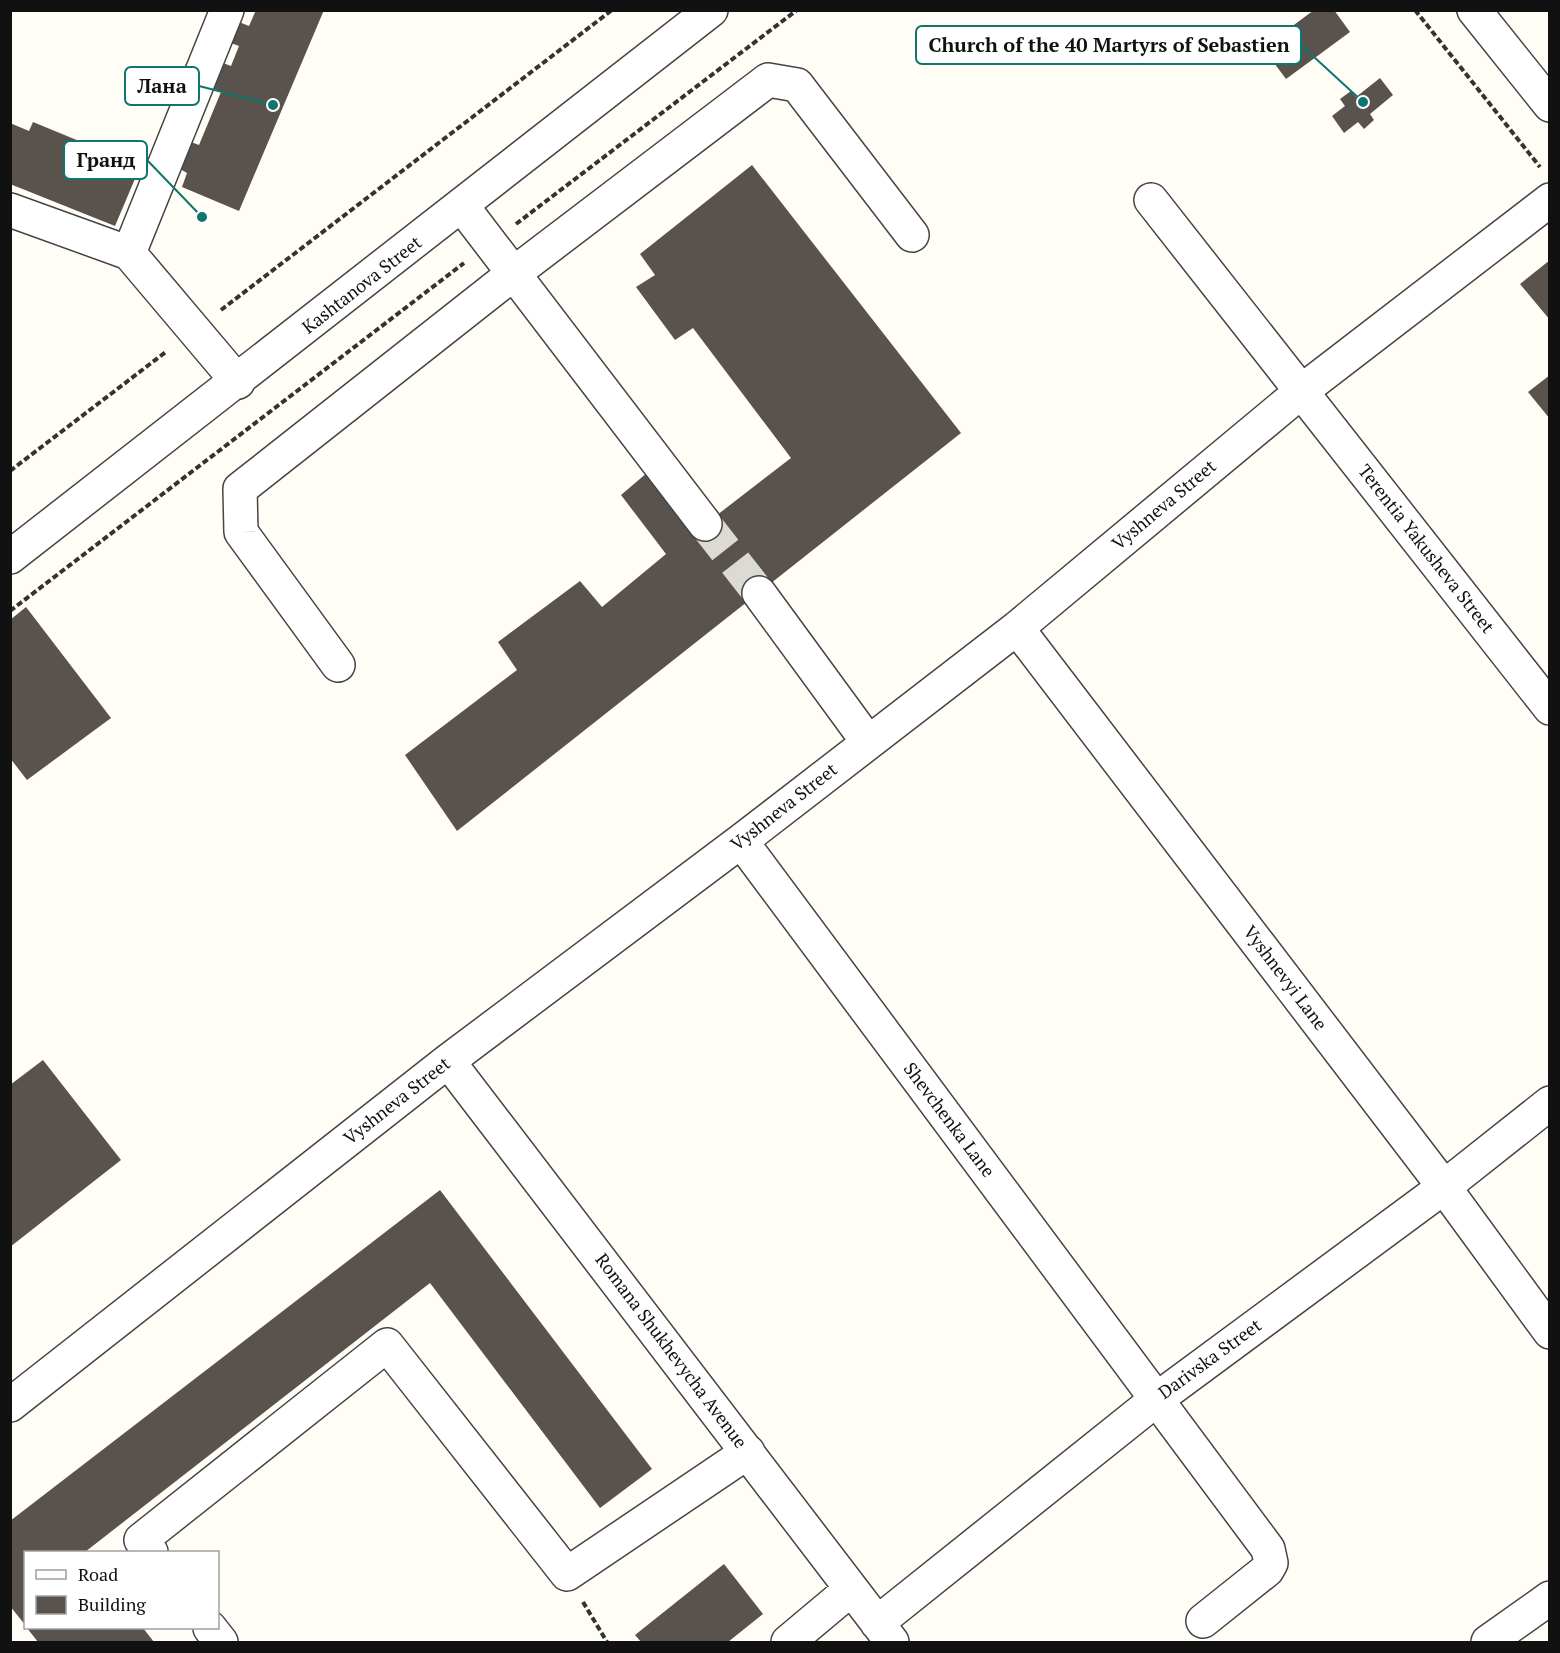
<svg xmlns="http://www.w3.org/2000/svg" width="1560" height="1653" viewBox="0 0 1560 1653" font-family="'PT Serif',serif">
<rect width="100%" height="100%" fill="#fffdf5"/>
<path fill="#5a524d" d="M256 10H324L239 211 182 187 187 173 180 169 191 142 199 145 221 92 213 88 223 63 231 66 239 46 231 43 239 22 249 26Z
M1314 10H1334L1350 32 1286 79 1263 48Z
M1380 78 1393 95 1370 114 1374 120 1364 129 1358 122 1344 133 1332 116 1345 106 1340 99 1351 91 1356 97Z
M33 122 113 155 109 163 137 174 115 226 10 184V123L29 131Z
M752 165 961 433 457 831 405 755 517 670 498 642 580 581 602 607 666 554 621 495 648 472 695 532 791 458 693 328 675 340 636 287 655 275 640 254Z
M1550 260V320L1520 284Z
M1550 375V419L1528 392Z
M26 607 111 718 27 780 10 758V620Z
M43 1060 121 1160 10 1247V1085Z
M440 1190 652 1469 600 1508 430 1283 85 1552H26V1626L10 1606V1521Z
M724 1564 763 1614 728 1642H641L635 1635Z
M27 1628H143L154 1642H38Z"/>
<g fill="none" stroke-linecap="round" stroke-linejoin="round">
<path stroke="#dbdad3" stroke-width="33" stroke-dasharray="33 16" stroke-linecap="butt" d="M705 524 759 593"/>
<defs>
<path id="minor" d="M1474 10 1550 105
M1151 200 1550 708
M462 206 705 524
M10 210 129 253 238 382
M129 253 227 10
M10 557 711 10
M759 593 868 742
M1017 628 1444 1187 1550 1332
M338 665 241 532 240 489 513 274 768 80 797 85 912 235
M741 841 1268 1549 1271 1563 1267 1570 1203 1621
M448 1061 892 1642
M10 1405 448 1061 741 841 1017 628 1303 390 1550 200
M151 1552 141 1540 387 1345 567 1574 748 1452
M877 1623 1157 1399 1444 1187 1550 1103
M210 1628 221 1642
M788 1642 850 1590
M1488 1642 1550 1598"/>
</defs>
<use href="#minor" stroke="#444" stroke-width="36"/>
<path stroke="#333" stroke-width="4" stroke-dasharray="6 3" stroke-linecap="butt" d="M1415 10 1540 167
M516 224 797 10
M221 310 612 10
M10 471 167 351
M10 611 464 263
M583 1602 607 1642"/>
<use href="#minor" stroke="#fff" stroke-width="33"/>
</g>
<g text-anchor="middle" stroke-width="6" stroke-linejoin="round" paint-order="stroke">
<g font-size="18" fill="#111" stroke="#fff">
<text transform="translate(362 285) rotate(-38)" y="6">Kashtanova Street</text>
<text transform="translate(1164 505) rotate(-40)" y="6">Vyshneva Street</text>
<text transform="translate(1426 549) rotate(52)" y="6">Terentia Yakusheva Street</text>
<text transform="translate(784 807) rotate(-38)" y="6">Vyshneva Street</text>
<text transform="translate(1285 978) rotate(53)" y="6">Vyshnevyi Lane</text>
<text transform="translate(397 1101) rotate(-38)" y="6">Vyshneva Street</text>
<text transform="translate(949 1120) rotate(53)" y="6">Shevchenka Lane</text>
<text transform="translate(671 1351) rotate(53)" y="6">Romana Shukhevycha Avenue</text>
<text transform="translate(1210 1359) rotate(-36)" y="6">Darivska Street</text>
</g>
</g>
<path fill="none" stroke="#0f766e" stroke-width="2" d="M1363 102L1301 45M273 105L199 86M202 217L147 160"/>
<g fill="#0f766e" stroke="#fff" stroke-width="2">
<circle cx="1363" cy="102" r="6"/>
<circle cx="273" cy="105" r="6"/>
<circle cx="202" cy="217" r="6"/>
</g>
<g fill="#fff" stroke="#0f766e" stroke-width="2">
<rect x="916" y="26" width="385" height="38" rx="6"/>
<rect x="125" y="67" width="74" height="38" rx="6"/>
<rect x="64" y="141" width="83" height="38" rx="6"/>
</g>
<g font-size="20" text-anchor="middle" font-weight="bold" fill="#111">
<text x="1109" y="52">Church of the 40 Martyrs of Sebastien</text>
<text x="162" y="93">Лана</text>
<text x="106" y="167">Гранд</text>
</g>
<rect width="1560" height="1653" fill="none" stroke="#111111" stroke-width="24"/>
<rect x="24" y="1551" width="195" height="78" fill="#ffffff" stroke="#a0a0a0" stroke-width="1.5"/>
<rect x="36" y="1570" width="30" height="9" fill="#ffffff" stroke="#a0a0a0" stroke-width="1.5"/>
<text x="78" y="1581" font-size="18" fill="#111111">Road</text>
<rect x="36" y="1596" width="30" height="18" fill="#5a524d" stroke="#a0a0a0" stroke-width="1.5"/>
<text x="78" y="1611" font-size="18" fill="#111111">Building</text>
</svg>
